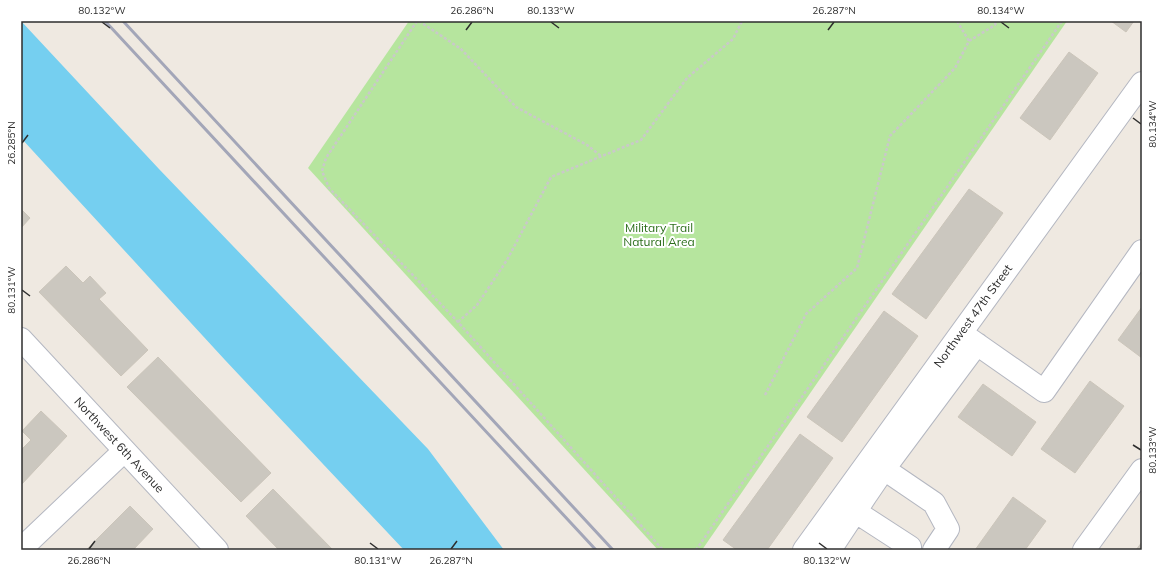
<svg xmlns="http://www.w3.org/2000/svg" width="1163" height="571" viewBox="0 0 1163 571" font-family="Mulish,sans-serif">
<rect width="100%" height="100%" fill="#efe9e1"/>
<path fill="#b6e59e" d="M409 21H1067L702 550H658L308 168Z"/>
<path fill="#75cff0" d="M21 21 159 169 428 449 504 550H404L225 360 21 138Z"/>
<path fill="#cbc7bf" stroke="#cbc5ba" d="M1111 21H1134L1126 32Z
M1069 52 1098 73 1050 140 1020 118Z
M969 189 1003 213 926 319 892 294Z
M21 209 30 218 21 228Z
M66 266 83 283 90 276 106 293 99 299 148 350 121 376 39 292Z
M1142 307V358L1118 340Z
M884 311 918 336 842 442 807 417Z
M158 357 271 473 241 502 127 387Z
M1090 381 1124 406 1075 473 1041 449Z
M983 384 1036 422 1012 456 958 417Z
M41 411 67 436 21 485V450L31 440 22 431Z
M800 434 833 458 767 550H737L723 540Z
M273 489 333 550H279L246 516Z
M1013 497 1046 521 1025 550H975Z
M130 506 153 529 133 550H86Z
M1142 542V550H1136Z"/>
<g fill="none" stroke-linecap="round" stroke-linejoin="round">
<defs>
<path id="minor" d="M961 333 1044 391 1142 251
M21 339 217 550
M884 469 934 503 948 529 934 550
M852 484 867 494 884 469 977 344
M856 512 910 547
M21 549 124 451
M804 550 1142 83
M830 550 867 494
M1084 550 1142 470"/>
</defs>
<use href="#minor" stroke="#b4b7c1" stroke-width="24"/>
<path stroke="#c9c9c9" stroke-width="2.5" stroke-dasharray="3 2" stroke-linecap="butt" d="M417 21 326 158 322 171 329 188 458 322 663 550
M419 21 461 49 516 107 587 145 601 156
M957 21 969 41
M458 322 477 305 507 260 551 177 641 140 687 78 733 39 742 21
M765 395 806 314 857 268 890 136 955 68 969 41 995 25 996 21
M696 550 1062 21"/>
<use href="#minor" stroke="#fff" stroke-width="22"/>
<path stroke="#a3a6b8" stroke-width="3" d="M105 21 596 550
M123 21 613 550"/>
</g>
<path fill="none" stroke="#2e2e2e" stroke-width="1.5" d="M102 22 110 28M551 22 559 28M1001 22 1009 28M466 30 472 22M828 30 834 22M1133 118 1141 124M22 143 28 135M22 290 30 296M1133 445 1141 450M370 543 378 549M819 543 827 549M89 549 95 541M451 549 457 541"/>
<g text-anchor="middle" stroke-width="4" stroke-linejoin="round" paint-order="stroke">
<g font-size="12" fill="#2c6e1b" stroke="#fff">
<text x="659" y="232">Military Trail<tspan x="659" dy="14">Natural Area</tspan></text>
</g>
<g font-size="12" fill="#2e2e2e" stroke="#fff">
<text transform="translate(973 316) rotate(-54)" y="4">Northwest 47th Street</text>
<text transform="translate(119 445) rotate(47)" y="4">Northwest 6th Avenue</text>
</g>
</g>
<rect width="1163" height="571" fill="none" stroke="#ffffff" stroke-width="44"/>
<rect x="22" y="22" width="1119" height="527" fill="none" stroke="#2e2e2e" stroke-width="1.5"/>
<g font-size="10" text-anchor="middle" fill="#2e2e2e">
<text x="102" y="14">80.132°W</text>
<text x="472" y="14">26.286°N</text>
<text x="551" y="14">80.133°W</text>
<text x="834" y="14">26.287°N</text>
<text x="1001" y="14">80.134°W</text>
<text transform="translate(1152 124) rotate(-90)" y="4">80.134°W</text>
<text transform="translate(11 143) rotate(-90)" y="4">26.285°N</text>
<text transform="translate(11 290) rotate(-90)" y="4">80.131°W</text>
<text transform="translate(1152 450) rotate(-90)" y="4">80.133°W</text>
<text x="89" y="564">26.286°N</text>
<text x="378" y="564">80.131°W</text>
<text x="451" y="564">26.287°N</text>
<text x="827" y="564">80.132°W</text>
</g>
</svg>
